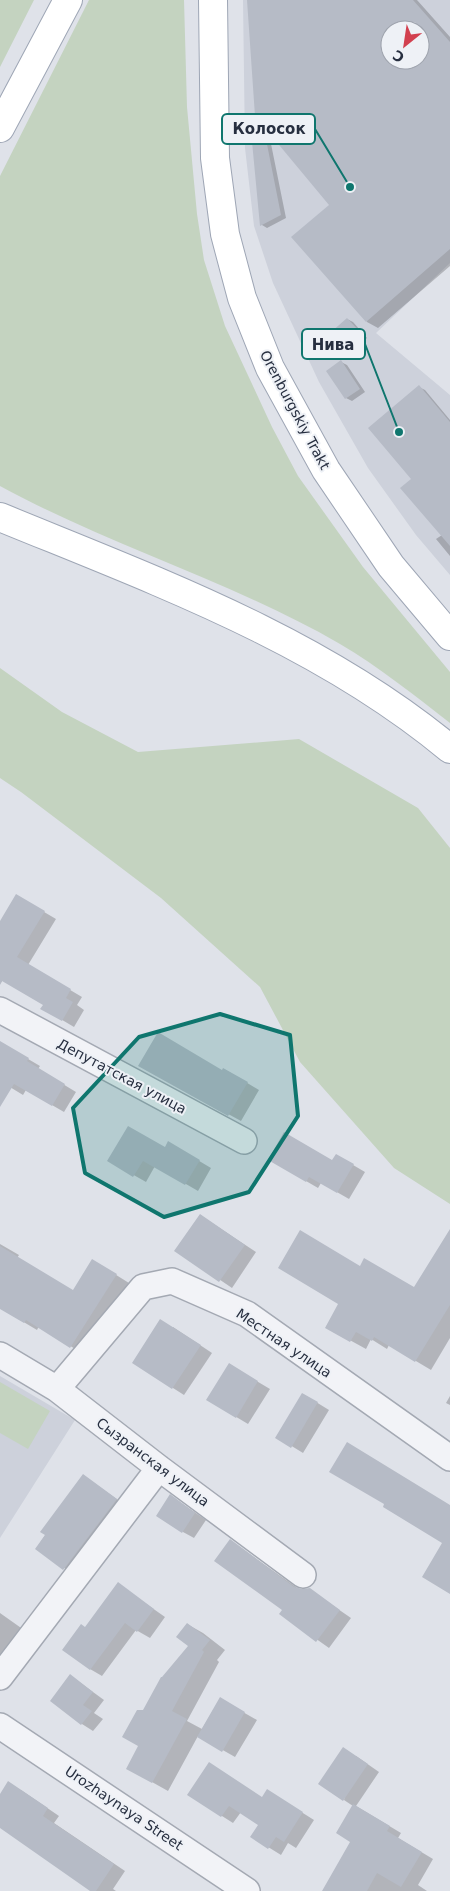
<svg xmlns="http://www.w3.org/2000/svg" width="450" height="1891" viewBox="0 0 450 1891" font-family="'DejaVu Sans',sans-serif">
<rect width="100%" height="100%" fill="#dfe2e9"/>
<path fill="#cdd1db" fill-rule="evenodd" d="M243 0H450V263L376 333 450 395V575L416 535 368 468 319 382 273 283 254 226 245 148ZM390 30H420V60H390Z
M0 1376 75 1420 0 1538Z"/>
<path fill="#c4d3c0" d="M0 0H34L0 67Z
M89 0H184L187 107 197 214 204 260 225 326 272 427 298 476 363 567 450 672V723C414 695 379 667 340 644 231 581 110 546 0 486V176Z
M0 668 62 712 138 752 299 739 418 808 450 848V1204L394 1168 300 1062 260 987 161 898 21 792 0 778Z
M0 1382 50 1411 28 1449 0 1433Z"/>
<path fill="#0003" fill-rule="evenodd" d="M254 0H417L450 37V266L378 328 367 322 330 205ZM390 30H420V60H390Z
M263 130 269 134 286 218 267 228 262 225 252 132Z
M347 319 353 322 367 338 351 352 345 348Z
M341 362 347 365 365 392 352 401 346 398Z
M419 387 425 390 450 420V556L436 539 442 535 412 479Z
M17 896 56 919 28 965 82 997 77 1005 84 1010 74 1027 42 1008 44 1004 3 980 0 984V923Z
M1 1043 40 1066 38 1069 76 1092 64 1112 26 1090 23 1095 0 1081Z
M140 1066 223 1071 224 1069 259 1090 241 1121Z
M169 1143 211 1168 198 1191 155 1166 146 1182 109 1161 165 1149Z
M336 1155 365 1172 349 1199 321 1183 318 1188 270 1160 333 1161Z
M200 1215 256 1252 232 1288 176 1250Z
M450 1237V1338L431 1370 389 1345 387 1349 371 1339 366 1349 326 1327 360 1268 414 1289Z
M0 1244 19 1255 17 1258 73 1291 105 1268 129 1283 83 1354 39 1326 37 1330 0 1308Z
M173 1327 212 1353 184 1395 173 1388Z
M230 1365 270 1389 248 1424 208 1400Z
M303 1394 329 1410 303 1453 277 1437Z
M450 1396V1405L446 1403Z
M84 1476 128 1507 76 1576 36 1549Z
M171 1496 206 1520 194 1538 183 1532Z
M230 1540 300 1590 309 1589 351 1618 329 1648 281 1614 284 1610Z
M118 1584 165 1617 150 1638 136 1630 102 1676 90 1669 86 1628Z
M0 1613 24 1630 0 1664Z
M187 1624 203 1633 225 1650 217 1660 219 1662 187 1721 202 1729 220 1699 257 1720 235 1757 198 1736 168 1791 143 1777 140 1746 144 1711 189 1646Z
M71 1676 104 1700 94 1713 103 1719 93 1731 82 1724Z
M356 1756 379 1772 356 1806 401 1833 398 1838 433 1859 418 1885 427 1891H323L352 1842 353 1806 344 1800Z
M21 1790 59 1816 54 1823 125 1871 113 1889 116 1891H92L0 1827V1796Z
M189 1795 279 1798 314 1820 296 1848 288 1843 281 1855 252 1837 259 1825 241 1812 233 1823Z"/>
<path fill="#b6bbc6" fill-rule="evenodd" d="M247 0H413L450 42V249L366 322 291 237 329 205 255 116ZM390 30H420V60H390Z
M264 129 281 215 260 226 251 131Z
M347 318 362 334 345 349 330 333Z
M341 360 360 389 345 399 326 371Z
M419 385 450 422V546L400 488 411 479 368 428Z
M16 894 45 911 17 957 71 989 66 998 73 1002 62 1021 40 1009 43 1005 2 981 0 985V921Z
M158 1032 222 1070 223 1068 248 1082 228 1116 138 1066Z
M0 1041 29 1058 27 1061 65 1084 52 1106 14 1084 0 1107Z
M128 1126 165 1147 168 1141 200 1160 185 1185 143 1161 133 1177 107 1161Z
M284 1132 332 1160 336 1154 354 1164 337 1193 309 1177 306 1182 268 1160Z
M200 1214 245 1245 219 1282 174 1251Z
M450 1229V1305L415 1362 374 1337 372 1341 356 1332 350 1342 325 1328 338 1304 278 1268 300 1230 360 1266 364 1258 414 1287Z
M0 1246 73 1290 92 1259 117 1274 70 1348 26 1320 24 1323 0 1309Z
M160 1319 201 1345 172 1389 132 1363Z
M229 1363 258 1381 236 1418 206 1400Z
M302 1393 318 1402 291 1448 275 1438Z
M347 1442 450 1505V1594L422 1577 442 1543 383 1507 384 1504 329 1472Z
M83 1474 117 1499 63 1570 35 1549 45 1535 40 1532Z
M170 1494 195 1513 182 1533 156 1516Z
M230 1539 294 1587 302 1589 310 1588 340 1610 316 1642 279 1614 282 1610 214 1561Z
M118 1582 154 1609 137 1632 125 1623 90 1670 62 1650 81 1624 85 1627Z
M187 1623 210 1640 202 1650 204 1652 172 1711 187 1719 152 1783 126 1769 138 1746 122 1737 137 1710H143L161 1677H162L188 1646 176 1637Z
M70 1674 93 1692 83 1705 92 1711 81 1725 50 1701Z
M220 1697 245 1712 222 1752 197 1737Z
M343 1747 368 1764 343 1801 318 1784Z
M209 1762 262 1797 267 1789 303 1812 284 1842 276 1837 268 1849 250 1837 258 1825 229 1806 221 1817 187 1795Z
M8 1781 48 1808 43 1816 114 1864 96 1891H90L0 1828V1794Z
M353 1804 390 1826 387 1831 422 1852 401 1887 377 1873 367 1891H322L350 1842 336 1833Z"/>
<g fill="none" stroke-linecap="round" stroke-linejoin="round">
<defs>
<path id="minor" d="M0 1010 244 1141
M0 1355 57 1389 159 1468 303 1575
M57 1389 143 1287 172 1281 247 1314 450 1458
M0 1677 159 1468
M0 1726 247 1891"/>
<path id="major" d="M213 0 215 158 225 234 242 298 270 368 326 470 391 566 450 636
M0 128 68 0
M0 517C156 581 319 640 450 749"/>
</defs>
<use href="#minor" stroke="#a4a9b3" stroke-width="28"/>
<use href="#major" stroke="#9ea6b5" stroke-width="30"/>
<use href="#minor" stroke="#f2f3f7" stroke-width="25"/>
<use href="#major" stroke="#fff" stroke-width="28"/>
</g>
<path fill="#0f766e" fill-opacity="0.2" stroke="#0f766e" stroke-width="4" stroke-linejoin="round" d="M220 1014 290 1035 298 1116 249 1192 164 1217 85 1173 73 1108 139 1037Z"/>
<g text-anchor="middle" stroke-width="4" stroke-linejoin="round" paint-order="stroke">
<g font-size="14" fill="#272f40" stroke="#eef1f6">
<text transform="translate(295 410) rotate(62)" y="5">Orenburgskiy Trakt</text>
<text transform="translate(122 1076) rotate(28)" y="5">Депутатская улица</text>
<text transform="translate(284 1343) rotate(34)" y="5">Местная улица</text>
<text transform="translate(153 1462) rotate(37)" y="5">Сызранская улица</text>
<text transform="translate(124 1808) rotate(34)" y="5">Urozhaynaya Street</text>
</g>
</g>
<path fill="none" stroke="#0f766e" stroke-width="2" d="M350 187L315 129M399 432L365 344"/>
<g fill="#0f766e" stroke="#eef1f6" stroke-width="2">
<circle cx="350" cy="187" r="5"/>
<circle cx="399" cy="432" r="5"/>
</g>
<g fill="#eef1f6" stroke="#0f766e" stroke-width="2">
<rect x="222" y="114" width="93" height="30" rx="5"/>
<rect x="302" y="329" width="63" height="30" rx="5"/>
</g>
<g font-size="15" text-anchor="middle" font-weight="bold" fill="#272f40">
<text x="269" y="134">Колосок</text>
<text x="333" y="350">Нива</text>
</g>
<g transform="translate(405 45) rotate(210)"><circle r="24" fill="#eef1f6" stroke="#9ea3ad"/>
<path d="M0-4L9 19L0 12L-9 19Z" fill="#d2404f"/>
<text y="-8" font-size="14" font-weight="bold" text-anchor="middle" fill="#272f40">С</text>
</g>
</svg>
